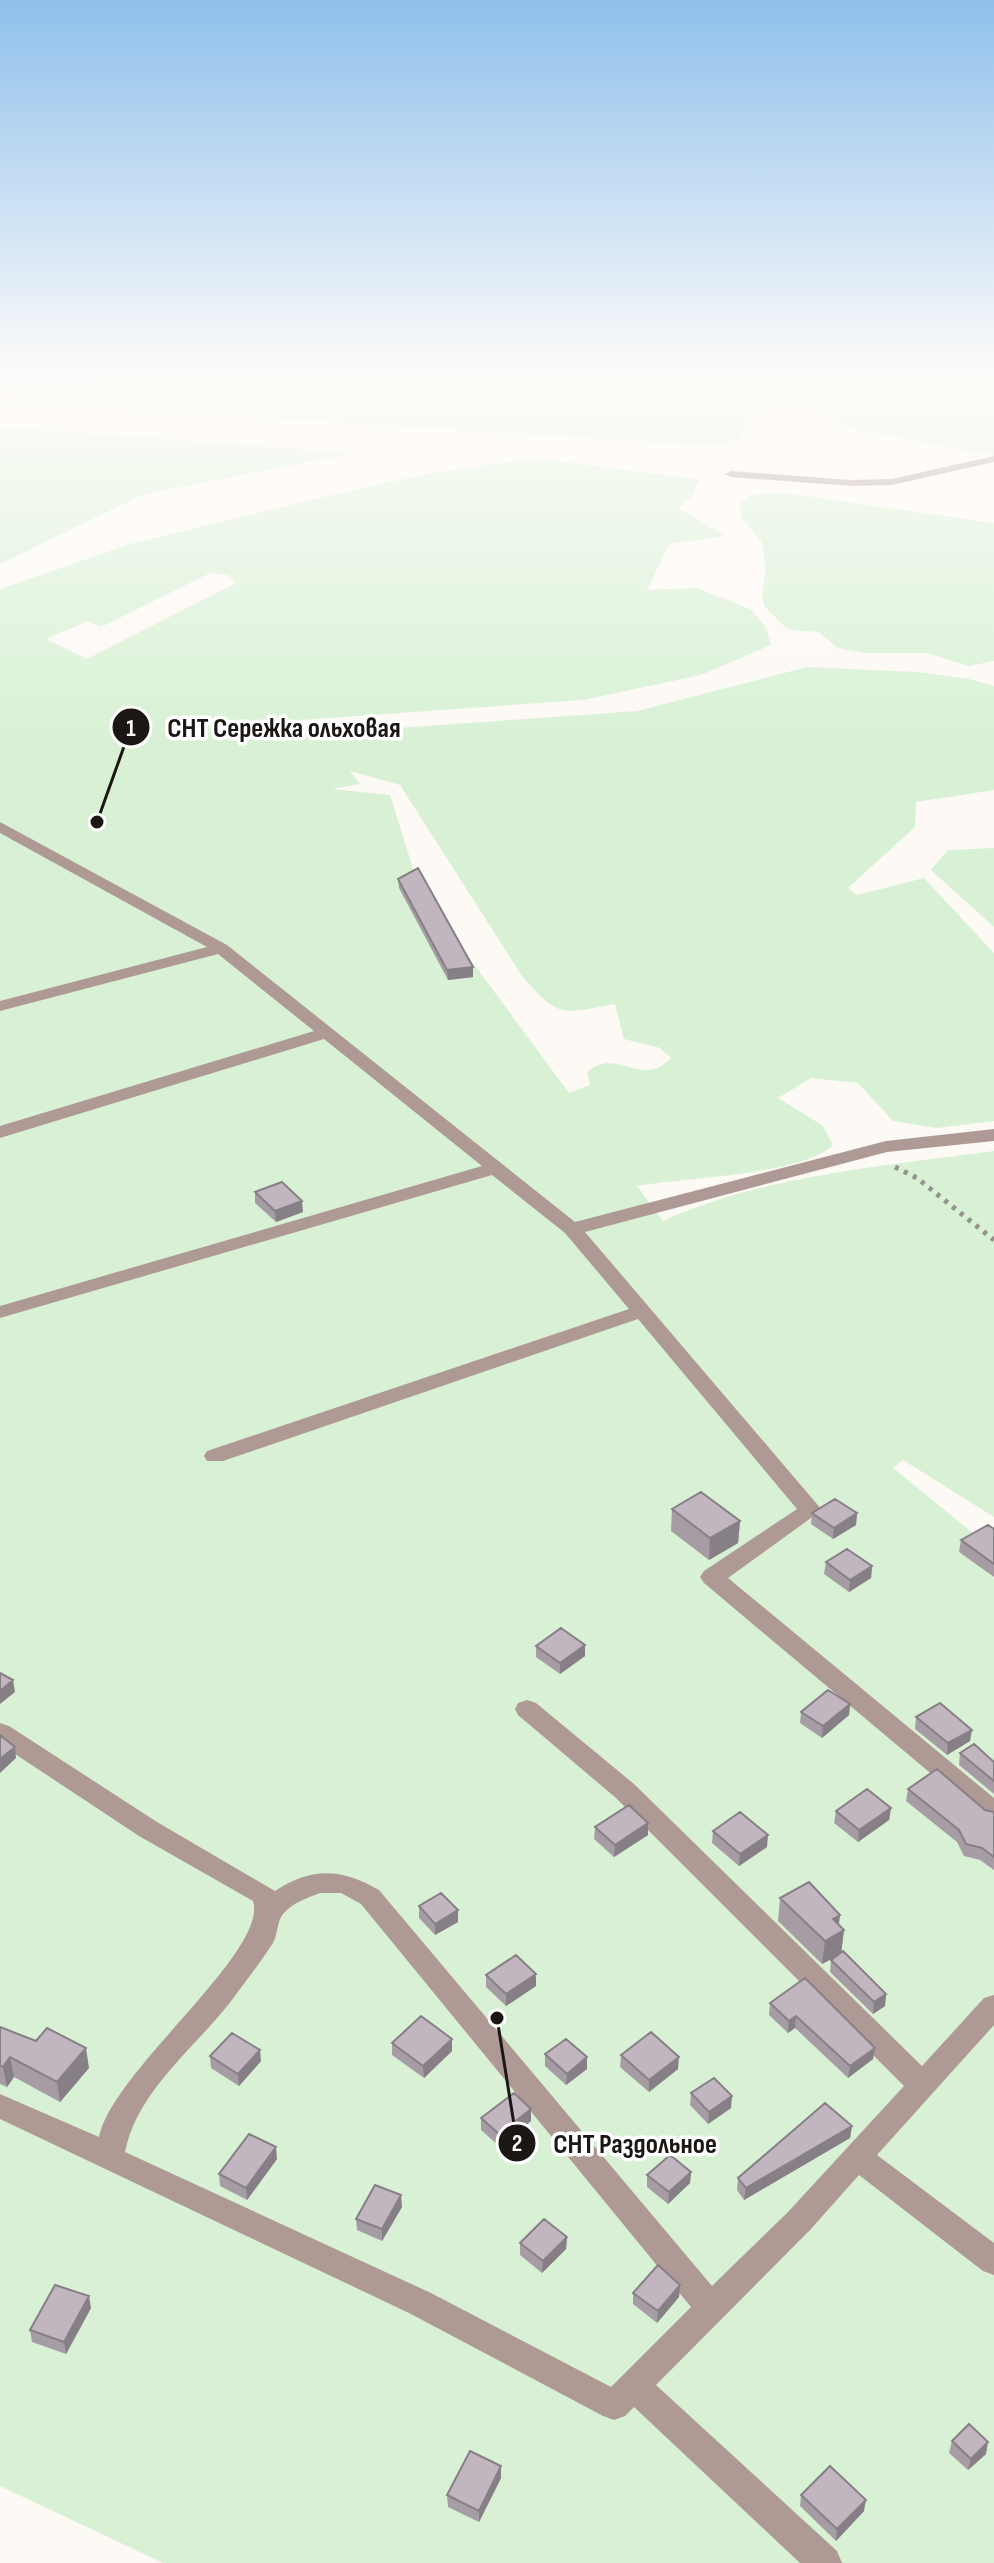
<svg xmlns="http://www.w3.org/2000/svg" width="994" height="2563" viewBox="0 0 994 2563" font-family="'Sofia Sans Condensed',sans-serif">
<rect width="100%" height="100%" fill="#fdf9f5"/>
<path fill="#d8f1d5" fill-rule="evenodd" d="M112 379H994V456L843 427 840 412 759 404 739 439 718 446 0 401Z
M0 427 353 453 144 494 0 564Z
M538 458 700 480 691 497 678 508 725 536 669 544 647 590 697 588 750 609 765 626 771 645 701 675 583 700 287 721 315 734 637 711 807 667 918 672 969 679 994 686V790L916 802 915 827 848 888 857 895 924 878 994 953V1121L937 1128 893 1121 858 1083 811 1078 778 1098 822 1125 833 1145C803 1175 681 1178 637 1186L663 1221C765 1175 884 1166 994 1151V1517L903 1460 893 1468 994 1550V2563H163L0 2486V589L130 544 311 500 431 473ZM210 573 228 575 236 583 87 659 46 639 88 621 101 627ZM350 771 400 785 522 976C559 1019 562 1014 615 1004L624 1039 660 1048 671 1058C641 1090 617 1046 587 1072L590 1085 569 1093 420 891 390 795 332 789 360 784Z
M755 494H792L994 523V661L969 666 927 653H864L837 648 819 632 791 630 784 626 764 606 762 595 766 569 762 543 741 517 740 503Z
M994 848V927L931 870 948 850Z"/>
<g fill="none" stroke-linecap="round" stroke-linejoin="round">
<path stroke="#95918d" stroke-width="5" stroke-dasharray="4 6" stroke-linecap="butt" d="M895 1167 917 1178 994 1240"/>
<path fill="#af9995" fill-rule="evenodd" d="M994 456V462L892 485 851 486 731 477 725 474 731 471 851 480 892 479Z
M0 822 227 945 575 1222 886 1141 994 1129V1141L887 1152 585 1232 822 1510 728 1578 994 1798V1822L985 1819 704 1583 700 1577 704 1571 797 1509 638 1319 223 1461H207L204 1456 207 1451 629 1309 565 1233 492 1175 0 1318V1306L482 1166 324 1039 0 1138V1126L314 1031 218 954 0 1011V1001L207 947 0 833Z
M527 1700 536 1703 634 1784 922 2066 984 1998 994 1995V2025L877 2155 994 2243V2275L983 2271 859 2175 810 2230 656 2385 837 2551 842 2563H800L634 2407 625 2416 614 2420 603 2416 409 2313 0 2119V2094L99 2137C112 2071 269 1952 253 1901L139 1836 0 1744V1723L9 1726 157 1822 275 1891C313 1866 342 1869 379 1890L712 2286 788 2212 904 2086 616 1798 518 1715 515 1709 518 1703ZM320 1893H341L361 1904 691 2307 611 2387 431 2293 125 2152C138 2087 201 2044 237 1993 249 1977 262 1960 273 1943 278 1934 277 1921 283 1914 292 1903 307 1898 320 1893Z"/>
</g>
<path fill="#a69da4" d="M398 879 473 977 448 980 399 888Z
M255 1192 303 1212 276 1222 255 1203Z
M672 1509 740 1521 738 1543 709 1560 671 1531Z
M812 1513H857L856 1525 833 1539 811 1524Z
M994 1529V1577L959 1552 961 1540Z
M826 1562 872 1566 871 1578 849 1592 824 1574Z
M536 1646 585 1656 560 1674 536 1657Z
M850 1704 849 1715 822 1738 800 1723 801 1712Z
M916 1717 970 1741 947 1755 915 1729Z
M960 1753 994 1762V1794L959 1765Z
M908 1789 994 1812V1870L980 1860 964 1856 957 1842 906 1801Z
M891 1808 889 1820 858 1842 834 1823 836 1811Z
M648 1823V1835L614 1857 594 1839 595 1827Z
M713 1831 767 1847 739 1866 712 1843Z
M780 1898 844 1930 841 1953 886 1994 885 2006 873 2014 830 1972 831 1960 838 1955 822 1964 778 1921Z
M419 1906 458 1922 435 1935 419 1918Z
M486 1975 536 1986 506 2006 486 1987Z
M805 1978 873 2059 848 2078 795 2028 788 2033 769 2015 770 2003Z
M0 2027 89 2068 60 2102 14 2077 7 2087 0 2084Z
M452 2039V2051L424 2078 392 2055V2043Z
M545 2054 587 2069 566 2085 545 2066Z
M621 2055 678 2069 649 2092 620 2067Z
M210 2056 261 2061 239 2086 211 2068Z
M691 2093 731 2108 708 2124 690 2105Z
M481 2118 531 2121 499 2146 481 2130Z
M852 2126 850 2138 744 2200 737 2190 738 2178Z
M277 2159 247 2200 220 2186 219 2174Z
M691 2172 690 2183 668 2204 647 2187V2175Z
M402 2207 382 2241 357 2230 356 2219Z
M567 2237 566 2249 542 2273 520 2255V2243Z
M680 2285 679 2297 657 2323 633 2304V2293Z
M91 2308 66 2354 32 2342 30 2330Z
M952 2441 986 2454 968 2470 949 2453Z
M501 2478 479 2522 448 2507 447 2495Z
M801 2495 864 2511 836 2541 800 2506Z"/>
<path fill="#877f86" d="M473 967V977L448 980 447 970Z
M302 1201 303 1212 276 1222 275 1211Z
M857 1513 856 1525 833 1539 834 1528Z
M740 1521 738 1543 709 1560 710 1538Z
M872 1566 871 1578 849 1592 850 1580Z
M585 1645V1656L560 1674V1663Z
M13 1680 15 1692 0 1704V1691Z
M850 1704 849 1715 822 1738 823 1726Z
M972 1730 970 1741 947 1755 948 1743Z
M15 1747 16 1758 0 1773V1759Z
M891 1808 889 1820 858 1842 859 1830Z
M648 1823V1835L614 1857 615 1845Z
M768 1835 767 1847 739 1866 740 1854Z
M458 1910V1922L435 1935V1924Z
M840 1915 838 1933 844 1930 841 1954 822 1964 825 1941 833 1919Z
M536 1974V1986L506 2006V1994Z
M886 1994 885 2006 873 2014 874 2002Z
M796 2016 795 2028 788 2033 789 2021Z
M452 2039V2051L424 2078 423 2066Z
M86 2048 89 2068 60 2102 57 2082Z
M875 2048 873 2059 848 2078 850 2066Z
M260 2050 261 2061 239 2086 238 2074Z
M10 2057 14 2077 7 2087 3 2067Z
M587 2057V2069L566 2085 567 2074Z
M679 2057 678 2069 649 2092V2080Z
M732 2096 731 2108 708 2124 709 2112Z
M531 2109V2121L499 2146V2134Z
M852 2126 850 2138 744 2200 746 2188Z
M276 2147 277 2159 247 2200 246 2188Z
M691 2172 690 2183 668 2204 669 2192Z
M401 2195 402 2207 382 2241V2229Z
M567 2237 566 2249 542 2273 543 2261Z
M680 2285 679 2297 657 2323 658 2311Z
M89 2296 91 2308 66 2354 64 2342Z
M988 2442 986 2454 968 2470 971 2459Z
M501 2466V2478L479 2522V2511Z
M866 2500 864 2511 836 2541 837 2529Z"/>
<path fill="#c1b6bf" stroke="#877f86" stroke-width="2" d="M418 868 473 967 447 970 398 879Z
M282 1182 302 1201 275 1211 255 1192Z
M701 1492 740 1521 710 1538 672 1509Z
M835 1499 857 1513 834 1528 812 1513Z
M988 1525 994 1529V1564L961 1540Z
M847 1549 872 1566 850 1580 826 1562Z
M561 1628 585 1645 560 1663 536 1646Z
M0 1673 13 1680 0 1691Z
M828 1690 850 1704 823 1726 801 1712Z
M940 1703 972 1730 948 1743 916 1717Z
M0 1735 15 1747 0 1759Z
M974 1744 994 1762V1781L960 1753Z
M937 1769 985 1810 994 1812V1857L982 1848 966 1844 959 1830 908 1789Z
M867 1789 891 1808 859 1830 836 1811Z
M629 1805 648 1823 615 1845 595 1827Z
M740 1812 768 1835 740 1854 713 1831Z
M809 1882 840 1915 833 1919 844 1930 825 1941 780 1898Z
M441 1893 458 1910 435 1924 419 1906Z
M843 1951 886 1994 874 2002 831 1960Z
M516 1955 536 1974 506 1994 486 1975Z
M805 1978 875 2048 850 2066 796 2016 789 2021 770 2003Z
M421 2016 452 2039 423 2066 392 2043Z
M0 2027 36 2041 47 2028 86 2048 57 2082 10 2057 3 2067 0 2065Z
M651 2032 679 2057 649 2080 621 2055Z
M232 2033 260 2050 238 2074 210 2056Z
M566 2039 587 2057 567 2074 545 2054Z
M714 2078 732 2096 709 2112 691 2093Z
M514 2093 531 2109 499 2134 481 2118Z
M825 2103 852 2126 746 2188 738 2178Z
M249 2134 276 2147 246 2188 219 2174Z
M670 2155 691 2172 669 2192 647 2175Z
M375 2185 401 2195 382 2229 356 2219Z
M544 2219 567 2237 543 2261 520 2243Z
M658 2265 680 2285 658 2311 633 2293Z
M55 2285 89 2296 64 2342 30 2330Z
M969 2424 988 2442 971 2459 952 2441Z
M470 2451 501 2466 479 2511 447 2495Z
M830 2466 866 2500 837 2529 801 2495Z"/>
<linearGradient id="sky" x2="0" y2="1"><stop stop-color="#8fc0ec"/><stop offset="0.51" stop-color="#fefcfa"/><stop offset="1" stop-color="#fefcfa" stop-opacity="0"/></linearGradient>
<rect width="994" height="738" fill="url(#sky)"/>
<path fill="none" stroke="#1b1714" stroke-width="3" d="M97 822L131 727M497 2018L517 2143"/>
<g fill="#1b1714" stroke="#fff" stroke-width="3">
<circle cx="97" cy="822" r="8"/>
<circle cx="497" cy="2018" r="8"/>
<circle cx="131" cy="727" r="20"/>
<circle cx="517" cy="2143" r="20"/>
</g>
<g font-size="24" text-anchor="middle" font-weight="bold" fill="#fff">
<text x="131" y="736">1</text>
<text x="517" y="2151">2</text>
</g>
<g font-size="28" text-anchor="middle" font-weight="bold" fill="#1b1714" stroke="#fff" stroke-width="7" stroke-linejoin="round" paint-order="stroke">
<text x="284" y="737">СНТ Сережка ольховая</text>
<text x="635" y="2153">СНТ Раздольное</text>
</g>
</svg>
